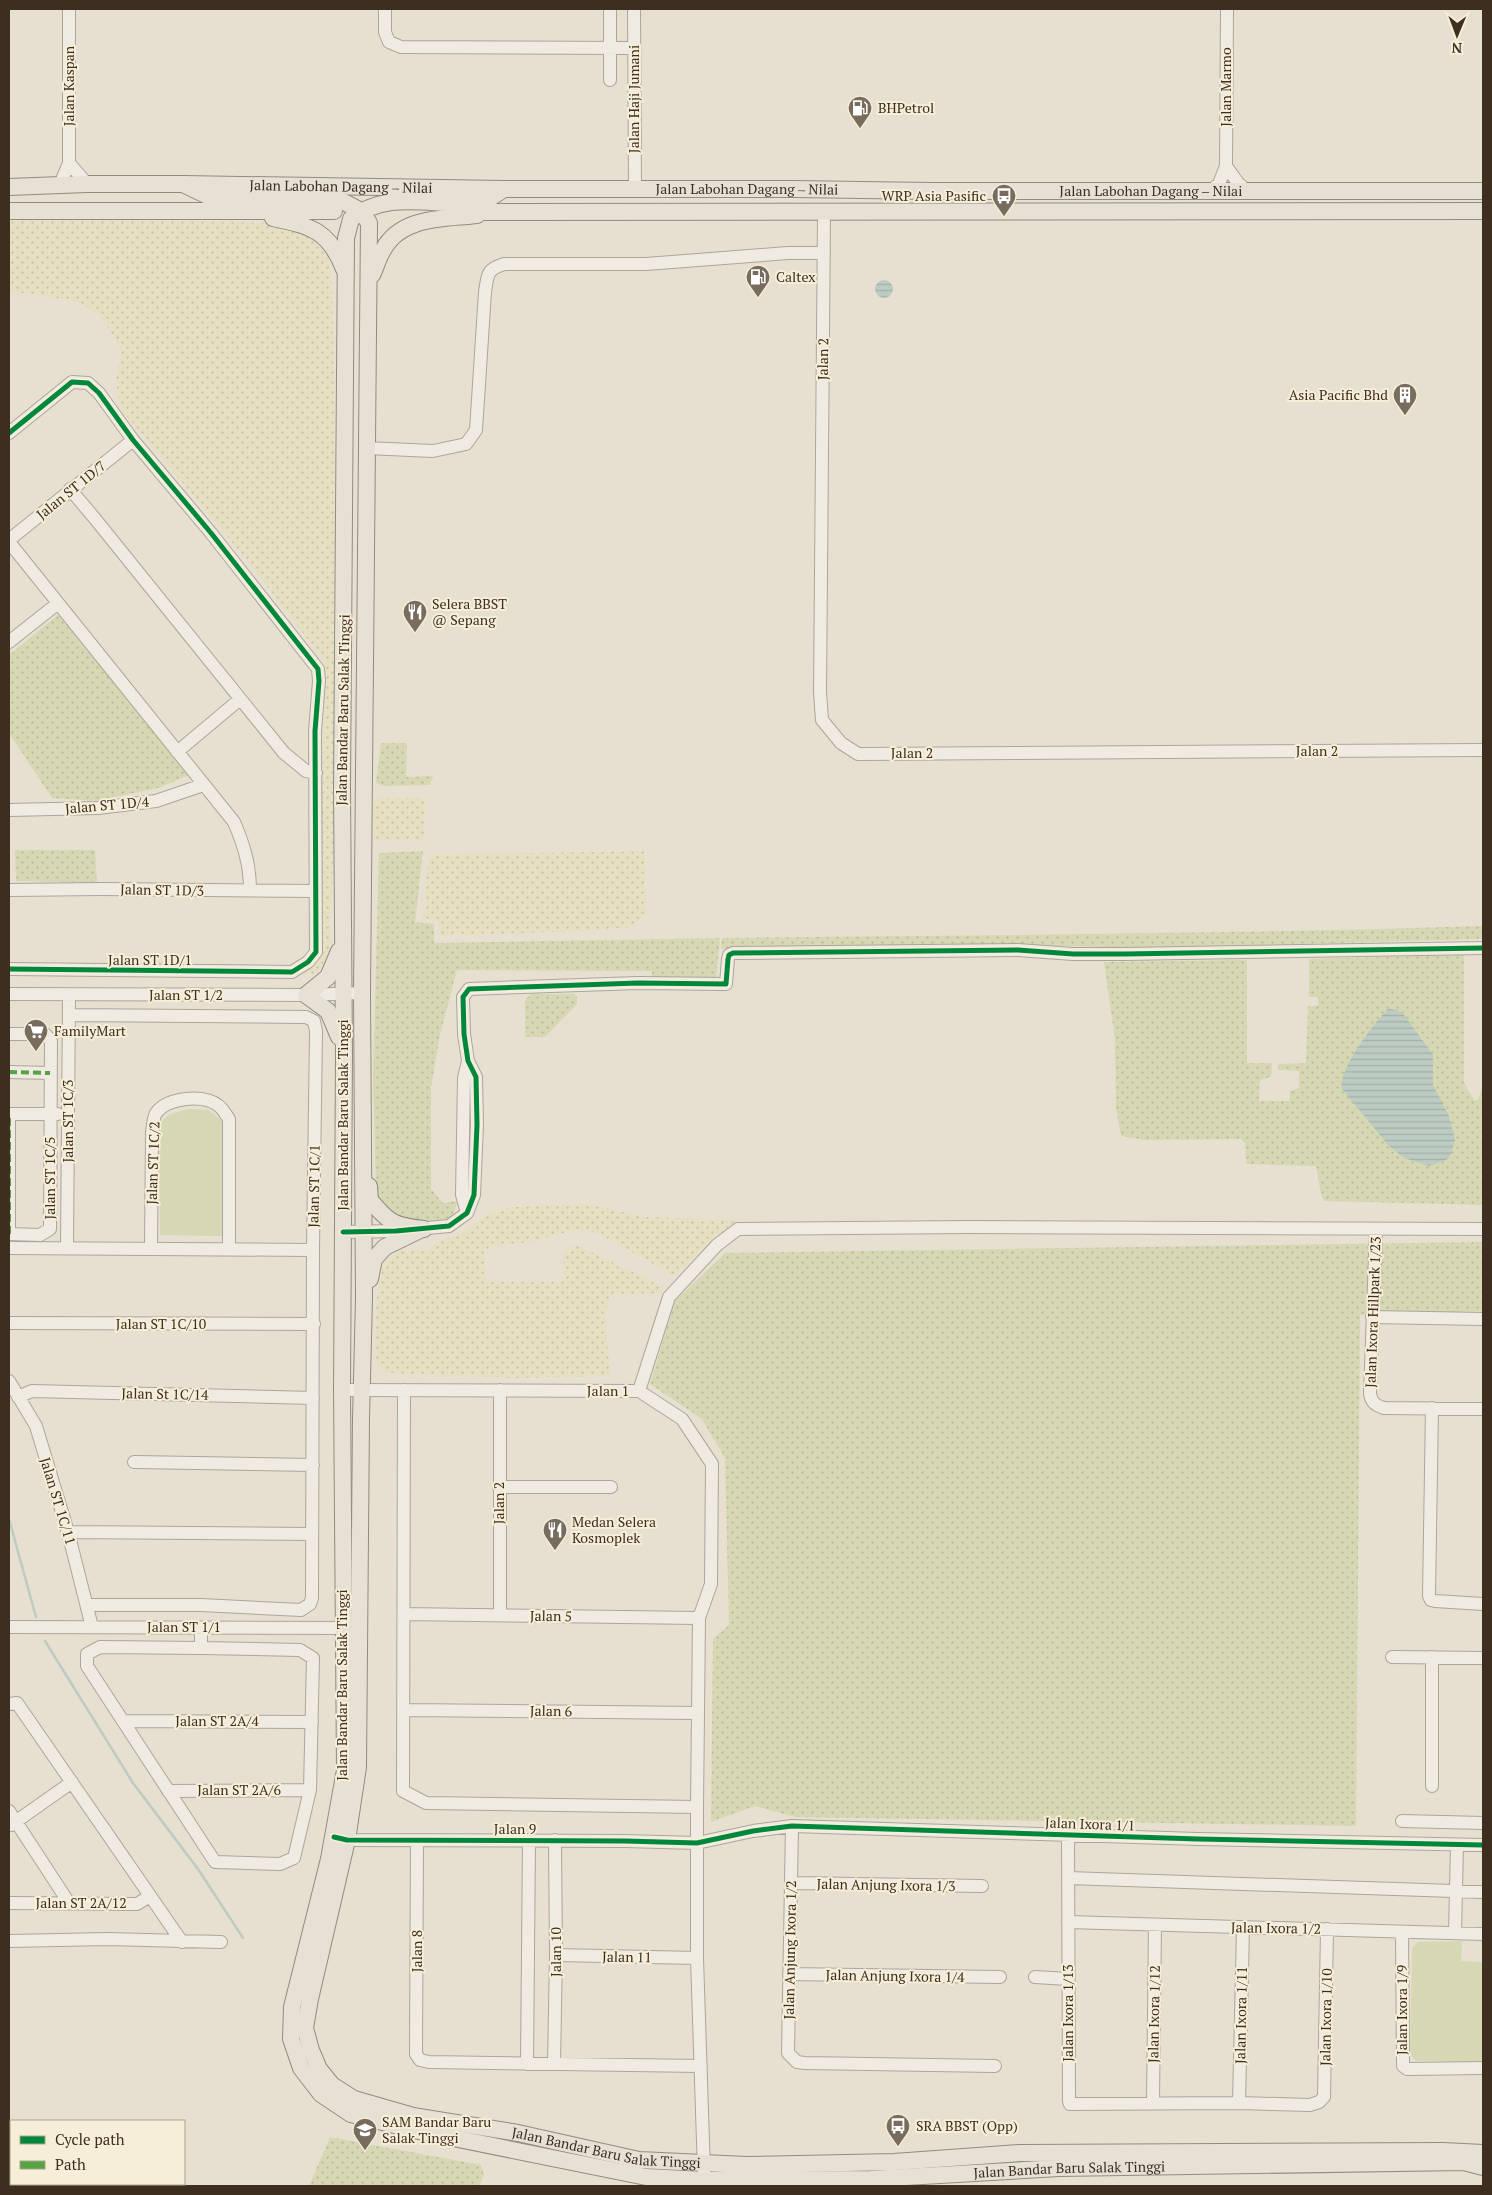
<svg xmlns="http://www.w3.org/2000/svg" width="1492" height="2195" viewBox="0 0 1492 2195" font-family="'PT Serif',serif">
<defs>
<pattern id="farmland-dots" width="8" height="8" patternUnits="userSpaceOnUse" patternTransform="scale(1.25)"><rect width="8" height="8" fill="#e6dfc2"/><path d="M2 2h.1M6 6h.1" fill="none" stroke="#c6c0a6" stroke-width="1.8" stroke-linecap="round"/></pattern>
<pattern id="grass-dots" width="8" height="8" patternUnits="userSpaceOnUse" patternTransform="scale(1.25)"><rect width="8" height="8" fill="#d6d7b3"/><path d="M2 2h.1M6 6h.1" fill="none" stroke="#b9b99a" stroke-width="1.8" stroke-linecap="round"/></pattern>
<pattern id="water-rules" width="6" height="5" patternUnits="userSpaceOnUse" patternTransform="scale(1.25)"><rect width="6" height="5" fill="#bcccc2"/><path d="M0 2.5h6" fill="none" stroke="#a2b0a6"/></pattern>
</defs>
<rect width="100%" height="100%" fill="#e7e0d1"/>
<path fill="url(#farmland-dots)" d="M56 219 281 223 314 238 328 259 332 284 335 424 334 847 330 931 332 947 317 974 300 973 320 957 322 940 320 881 325 662 250 564 125 414 119 403 116 378 122 351 104 321 89 308 71 300 9 291V220Z
M380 798H425L424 840H374V800Z
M645 851 646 914 632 927 580 931 439 936V921L423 919 429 855Z
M588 1204 644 1217 737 1220 674 1276 600 1234 580 1229 530 1242 489 1247 484 1253 486 1282H564L563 1253 572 1246H579L658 1284 662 1293 610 1295 605 1315 610 1374 605 1376 520 1378 399 1374 382 1371 375 1359 376 1303 383 1264 393 1255 401 1250H428L439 1241 463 1233 484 1217 510 1207Z"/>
<path fill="url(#grass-dots)" d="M58 615 189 775 158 788 96 801 52 798 9 733V655Z
M381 743H407L406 777 433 776 430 785 383 786 376 783Z
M15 850H95L97 883 16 881Z
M423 851 415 922 434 924V943L720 938 716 979 652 980V971L457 970 440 1035 431 1087V1189L443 1203 458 1201 451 1219 445 1222H406L377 1203 376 1188 373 1077 379 853Z
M1483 926V939L1154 948 974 944 721 949 722 938C976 935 1230 934 1483 926Z
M1464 955V1081L1468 1090 1475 1100H1478L1483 1087V1205L1324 1201C1319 1191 1319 1178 1316 1166L1246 1164 1245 1143 1241 1139 1145 1140 1121 1136 1116 1108 1115 1040 1104 962 1247 960V1063H1272L1271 1077 1260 1080 1259 1101H1289L1290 1091 1299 1088V1071L1278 1070V1064L1306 1063 1308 1006H1318V997H1309V959Z
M531 994H574L577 997V1004L545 1037H525V1000Z
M1483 1242V1311L1360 1315 1356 1826 795 1817 755 1806 711 1822 713 1639 729 1625 725 1458 702 1419 650 1384 675 1301 725 1253Z
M330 2137 481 2165 484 2175 479 2186H309Z"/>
<path fill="#d6d7b3" d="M189 1109 208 1110 223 1121 222 1236 160 1235 159 1124 170 1114Z
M1462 1941 1461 1961 1483 1962V2058L1480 2062 1416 2061 1410 2054 1412 1948 1418 1942Z"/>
<path fill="url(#water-rules)" d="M875 289a9 9 0 1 1 18 0a9 9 0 1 1-18 0Z
M1388 1009 1397 1010 1405 1016 1433 1055V1085L1449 1116 1455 1140 1451 1154 1446 1160 1429 1166 1404 1158 1389 1146 1342 1089C1338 1069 1374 1023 1388 1009Z"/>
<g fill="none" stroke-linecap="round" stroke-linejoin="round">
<path stroke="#bcccc2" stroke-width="2.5" d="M9 1519 36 1617
M45 1641 133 1783 198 1869 243 1938"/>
<defs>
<path id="minor" d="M385 9V32L389 42 401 47 633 48
M610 9V80
M634 9 635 190
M69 163 87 184
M1226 166 1238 183 1247 191
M59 187 69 163V9
M1210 191 1219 184 1226 166 1227 9
M824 213 820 692 822 720 841 743 858 754 1483 750
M9 433 72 382 88 383 99 393 133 440 211 533 318 669 319 681 315 731 316 952 308 962 292 972 9 969
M366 448 433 451 466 444 476 430 485 292C488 274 486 270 504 264H646L788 253H824
M70 489 96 520 284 753 306 771 316 773
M9 540 133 440
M9 542 234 822C244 845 250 865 250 890
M9 642 57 604
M177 752 239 700
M9 810 98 808 156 801 203 785
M9 890 101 889 316 891
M9 994 306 995 362 993
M69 1015 306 1017 314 1021 316 1031 313 1250 312 1598 310 1604 301 1610 201 1605H87
M9 1034H45L51 1041 50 1229 40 1235 9 1234
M9 1072 50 1073
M9 1114H58
M467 1213 462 1195 464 1078 468 1061
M1376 1229 1370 1394C1372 1403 1375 1405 1384 1408L1483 1409
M343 1232 396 1231 449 1226 467 1213 474 1195 477 1125 476 1077 468 1061 464 1034 463 997 469 989 638 983 726 984 728 959 729 955 733 953 1018 950 1073 954H1125L1483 948
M9 1234V1114
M9 1248 313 1250
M67 1248 69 995
M151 1249 152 1132C153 1127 153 1118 156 1113 168 1097 204 1094 219 1106 223 1109 226 1115 229 1119V1249
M1372 1317 1483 1319
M9 1323 314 1324
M9 1381 36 1426 68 1532 92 1627
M342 1390 639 1391 682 1419 712 1464 711 1584 699 1618 697 1807V1958L704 2172
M404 1390 403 1791 426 1803 697 1807
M500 1390V1615
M639 1391 669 1297 717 1245 738 1229 969 1227 1483 1229
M18 1397 32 1391 313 1398
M1432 1408 1429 1596 1431 1600 1435 1601 1483 1604
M134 1462 313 1465
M499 1487H611
M68 1532 312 1534
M404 1614 699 1618
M9 1627 351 1628
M201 1648 300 1650 313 1658 310 1790 294 1858 280 1864 215 1862 87 1666V1654L100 1647 201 1648V1628
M1392 1657 1483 1658
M1432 1657V1786
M9 1704 17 1703 182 1942
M404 1710 698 1713
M123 1721 312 1722
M168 1791 310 1790
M9 1811 69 1903
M1402 1821 1483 1823
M11 1825 72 1782
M792 1826 788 2053 797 2062 805 2063 995 2066
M1068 1835 1069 2101 1070 2104 1239 2103 1310 2105 1319 2102 1324 2097 1327 1929
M339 1838 347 1840 625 1841 697 1843 753 1831 792 1826 1198 1839 1483 1845
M417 1840 416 2054 420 2060 429 2062 701 2066
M1068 1878 1483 1892
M791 1883 982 1886
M9 1903 137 1904 150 1896
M1068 1922 1483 1934
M1402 1932 1403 2066 1407 2069 1483 2068
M1455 1933 1457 1845
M9 1941 108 1939 221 1942
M556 1955 697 1958
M789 1974 1000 1977
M1035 1977 1068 1979
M527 2064 529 1840
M554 2064 556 1955 555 1840
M1153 2103 1155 1925
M1239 2103 1243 1928"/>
<g id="major">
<path id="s1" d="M183 184 210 197 344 202 361 211 369 223 362 993 364 1298 361 1419 358 1767 347 1840 310 1999 305 2028 311 2050 319 2069 332 2085 354 2099 413 2116 518 2133 639 2160 746 2165 894 2162 1020 2153 1443 2151 1483 2153"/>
<path id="s2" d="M9 187 87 184H183L504 189H794L931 191H1483"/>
<path id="s3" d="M504 189C497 193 488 201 480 202 436 208 389 188 351 219L346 238 342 788 344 1056 342 1390 345 1770 329 1859 292 2007 291 2039 301 2068 321 2094 351 2114 414 2130 646 2177 704 2180 871 2179 1059 2168 1464 2162 1483 2167"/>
<path d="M9 211H334"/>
<path d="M466 212 1483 211"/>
<path d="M273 218C310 226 329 230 344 269"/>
<path d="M372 275C376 267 378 258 383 250 401 216 444 219 477 215"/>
<path d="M339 951 328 977 306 995 328 1011 339 1037"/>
<path d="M369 1186 370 1200C389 1223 394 1226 424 1229"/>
<path d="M370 1279 374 1259 385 1247 422 1229"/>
</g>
</defs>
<use href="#minor" stroke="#ada599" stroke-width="14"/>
<use href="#major" stroke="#928b80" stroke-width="18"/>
<use href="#minor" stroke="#efebe3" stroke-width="12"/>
<use href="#major" stroke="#e6e1d4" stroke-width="16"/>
<path stroke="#54a441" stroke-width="4" stroke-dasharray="8 4" stroke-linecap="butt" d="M9 1072 50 1073
M9 1234V1114"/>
<defs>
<path id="cycleway" d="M9 433 72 382 88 383 99 393 133 440 211 533 318 669 319 681 315 731 316 952 308 962 292 972 9 969
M343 1232 396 1231 449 1226 467 1213 474 1195 477 1125 476 1077 468 1061 464 1034 463 997 469 989 638 983 726 984 728 959 729 955 733 953 1018 950 1073 954H1125L1483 948
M334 1837 347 1840 625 1841 697 1843 753 1831 792 1826 1198 1839 1483 1845"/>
</defs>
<use href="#cycleway" stroke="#f7eed8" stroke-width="8"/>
<use href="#cycleway" stroke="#00873e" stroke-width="5"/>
</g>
<defs>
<symbol id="fuel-pin" viewBox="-11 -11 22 30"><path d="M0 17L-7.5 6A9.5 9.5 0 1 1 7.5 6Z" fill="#786c5e" stroke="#f7eed8"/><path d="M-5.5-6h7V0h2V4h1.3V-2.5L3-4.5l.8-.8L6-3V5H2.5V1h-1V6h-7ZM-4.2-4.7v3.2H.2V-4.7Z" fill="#fff"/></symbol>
<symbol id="bus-pin" viewBox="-11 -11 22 30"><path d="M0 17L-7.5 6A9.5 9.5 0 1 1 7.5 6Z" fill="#786c5e" stroke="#f7eed8"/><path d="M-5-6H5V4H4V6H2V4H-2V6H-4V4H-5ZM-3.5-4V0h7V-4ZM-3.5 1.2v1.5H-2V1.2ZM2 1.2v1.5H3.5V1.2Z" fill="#fff"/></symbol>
<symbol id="building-pin" viewBox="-11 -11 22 30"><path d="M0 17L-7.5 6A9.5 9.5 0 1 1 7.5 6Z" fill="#786c5e" stroke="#f7eed8"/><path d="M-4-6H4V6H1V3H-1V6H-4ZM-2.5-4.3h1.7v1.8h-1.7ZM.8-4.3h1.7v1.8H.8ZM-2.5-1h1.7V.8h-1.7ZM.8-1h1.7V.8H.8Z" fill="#fff"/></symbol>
<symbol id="restaurant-pin" viewBox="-11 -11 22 30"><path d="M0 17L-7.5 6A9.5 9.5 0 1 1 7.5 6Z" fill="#786c5e" stroke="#f7eed8"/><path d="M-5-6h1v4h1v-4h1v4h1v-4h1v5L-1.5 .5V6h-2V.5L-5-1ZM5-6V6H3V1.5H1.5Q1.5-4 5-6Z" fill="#fff"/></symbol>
<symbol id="supermarket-pin" viewBox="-11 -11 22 30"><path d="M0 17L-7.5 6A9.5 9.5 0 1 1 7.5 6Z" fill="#786c5e" stroke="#f7eed8"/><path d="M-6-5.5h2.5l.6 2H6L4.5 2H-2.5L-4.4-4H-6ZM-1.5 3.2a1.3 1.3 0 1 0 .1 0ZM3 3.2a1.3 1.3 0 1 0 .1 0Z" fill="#fff"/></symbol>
<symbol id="school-pin" viewBox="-11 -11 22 30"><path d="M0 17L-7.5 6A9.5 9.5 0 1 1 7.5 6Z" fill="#786c5e" stroke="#f7eed8"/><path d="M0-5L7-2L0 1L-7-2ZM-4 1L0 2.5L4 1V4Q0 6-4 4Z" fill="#fff"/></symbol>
</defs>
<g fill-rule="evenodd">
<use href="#fuel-pin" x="846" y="94" width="28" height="38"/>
<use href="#bus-pin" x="990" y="182" width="28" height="38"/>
<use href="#fuel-pin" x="744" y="263" width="28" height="38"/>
<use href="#building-pin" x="1391" y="381" width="28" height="38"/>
<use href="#restaurant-pin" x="401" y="598" width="28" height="38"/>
<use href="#supermarket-pin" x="22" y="1017" width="28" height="38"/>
<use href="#restaurant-pin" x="541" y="1516" width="28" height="38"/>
<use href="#bus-pin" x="884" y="2112" width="28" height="38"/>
<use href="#school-pin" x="351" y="2116" width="28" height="38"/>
</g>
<g text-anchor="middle" stroke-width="4" stroke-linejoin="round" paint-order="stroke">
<g font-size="14" fill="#3d2e20" stroke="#f7eed8">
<text transform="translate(69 86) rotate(-90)" y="5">Jalan Kaspan</text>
<text transform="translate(1226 87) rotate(-90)" y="5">Jalan Marmo</text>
<text transform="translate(634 99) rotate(-90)" y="5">Jalan Haji Jumani</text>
<text dy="5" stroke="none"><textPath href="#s2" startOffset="332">Jalan Labohan Dagang ‒ Nilai</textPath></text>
<text dy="5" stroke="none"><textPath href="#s2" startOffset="738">Jalan Labohan Dagang ‒ Nilai</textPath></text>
<text dy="5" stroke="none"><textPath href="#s2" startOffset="1142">Jalan Labohan Dagang ‒ Nilai</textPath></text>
<text transform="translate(823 359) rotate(-89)" y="5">Jalan 2</text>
<text transform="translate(71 490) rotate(-39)" y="5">Jalan ST 1D/7</text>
<text transform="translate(343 710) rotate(-89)" y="5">Jalan Bandar Baru Salak Tinggi</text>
<text x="1317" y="756">Jalan 2</text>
<text x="912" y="758">Jalan 2</text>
<text transform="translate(107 805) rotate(-5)" y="5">Jalan ST 1D/4</text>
<text transform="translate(162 890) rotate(1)" y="5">Jalan ST 1D/3</text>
<text x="150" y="965">Jalan ST 1D/1</text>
<text x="186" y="1000">Jalan ST 1/2</text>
<text transform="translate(343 1115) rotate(-90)" y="5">Jalan Bandar Baru Salak Tinggi</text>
<text transform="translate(68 1121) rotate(-90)" y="5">Jalan ST 1C/3</text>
<text transform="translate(153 1163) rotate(-88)" y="5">Jalan ST 1C/2</text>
<text transform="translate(50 1178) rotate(-90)" y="5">Jalan ST 1C/5</text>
<text transform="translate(314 1186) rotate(-89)" y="5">Jalan ST 1C/1</text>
<text transform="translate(1373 1312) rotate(-88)" y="5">Jalan Ixora Hillpark 1/23</text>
<text x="161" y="1329">Jalan ST 1C/10</text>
<text x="608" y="1396">Jalan 1</text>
<text transform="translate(165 1394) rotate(1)" y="5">Jalan St 1C/14</text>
<text transform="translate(58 1501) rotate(73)" y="5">Jalan ST 1C/11</text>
<text transform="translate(499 1503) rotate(-90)" y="5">Jalan 2</text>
<text transform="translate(551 1616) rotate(1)" y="5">Jalan 5</text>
<text x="184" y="1632">Jalan ST 1/1</text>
<text transform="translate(342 1685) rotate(-90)" y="5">Jalan Bandar Baru Salak Tinggi</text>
<text transform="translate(551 1711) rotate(1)" y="5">Jalan 6</text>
<text x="217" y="1726">Jalan ST 2A/4</text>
<text x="239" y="1795">Jalan ST 2A/6</text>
<text transform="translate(1090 1824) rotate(2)" y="5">Jalan Ixora 1/1</text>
<text x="515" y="1834">Jalan 9</text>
<text transform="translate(886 1885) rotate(1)" y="5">Jalan Anjung Ixora 1/3</text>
<text x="81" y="1908">Jalan ST 2A/12</text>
<text transform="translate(1276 1928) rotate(1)" y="5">Jalan Ixora 1/2</text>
<text transform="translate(790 1950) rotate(-89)" y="5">Jalan Anjung Ixora 1/2</text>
<text transform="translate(417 1951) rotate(-90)" y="5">Jalan 8</text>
<text transform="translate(556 1952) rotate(-90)" y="5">Jalan 10</text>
<text transform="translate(627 1957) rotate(1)" y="5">Jalan 11</text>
<text transform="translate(895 1976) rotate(1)" y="5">Jalan Anjung Ixora 1/4</text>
<text transform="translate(1402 2010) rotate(-90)" y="5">Jalan Ixora 1/9</text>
<text transform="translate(1068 2013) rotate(-90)" y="5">Jalan Ixora 1/13</text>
<text transform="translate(1154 2014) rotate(-89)" y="5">Jalan Ixora 1/12</text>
<text transform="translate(1241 2015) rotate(-89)" y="5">Jalan Ixora 1/11</text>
<text transform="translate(1326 2017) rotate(-89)" y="5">Jalan Ixora 1/10</text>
<text dy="5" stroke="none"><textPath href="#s1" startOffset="2356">Jalan Bandar Baru Salak Tinggi</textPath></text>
<text dy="5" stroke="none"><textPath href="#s3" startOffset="2812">Jalan Bandar Baru Salak Tinggi</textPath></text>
</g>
<g font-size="14" fill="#3d2e20" stroke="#f7eed8" text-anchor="start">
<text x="878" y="113">BHPetrol</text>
<text x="986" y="201" text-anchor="end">WRP Asia Pasific</text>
<text x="776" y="282">Caltex</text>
<text x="1388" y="400" text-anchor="end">Asia Pacific Bhd</text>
<text x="432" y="609">Selera BBST<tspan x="432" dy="16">@ Sepang</tspan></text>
<text x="54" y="1036">FamilyMart</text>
<text x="572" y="1527">Medan Selera<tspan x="572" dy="16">Kosmoplek</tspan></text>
<text x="382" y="2127">SAM Bandar Baru<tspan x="382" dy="16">Salak Tinggi</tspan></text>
<text x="916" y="2131">SRA BBST (Opp)</text>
</g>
</g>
<rect width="1492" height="2195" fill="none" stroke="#3d2e20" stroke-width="20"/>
<rect x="10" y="2120" width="175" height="65" fill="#f7eed8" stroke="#ada18e"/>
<rect x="20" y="2136" width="25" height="8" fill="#00873e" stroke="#ada18e"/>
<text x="55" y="2145" font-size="15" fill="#3d2e20">Cycle path</text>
<rect x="20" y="2161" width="25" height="8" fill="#54a441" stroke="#ada18e"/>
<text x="55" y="2170" font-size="15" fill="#3d2e20">Path</text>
<g transform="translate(1457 35) rotate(181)" stroke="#f7eed8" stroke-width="4" paint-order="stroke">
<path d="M0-4L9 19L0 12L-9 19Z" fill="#3d2e20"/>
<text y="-8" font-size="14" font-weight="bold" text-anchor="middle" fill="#3d2e20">N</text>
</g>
</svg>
